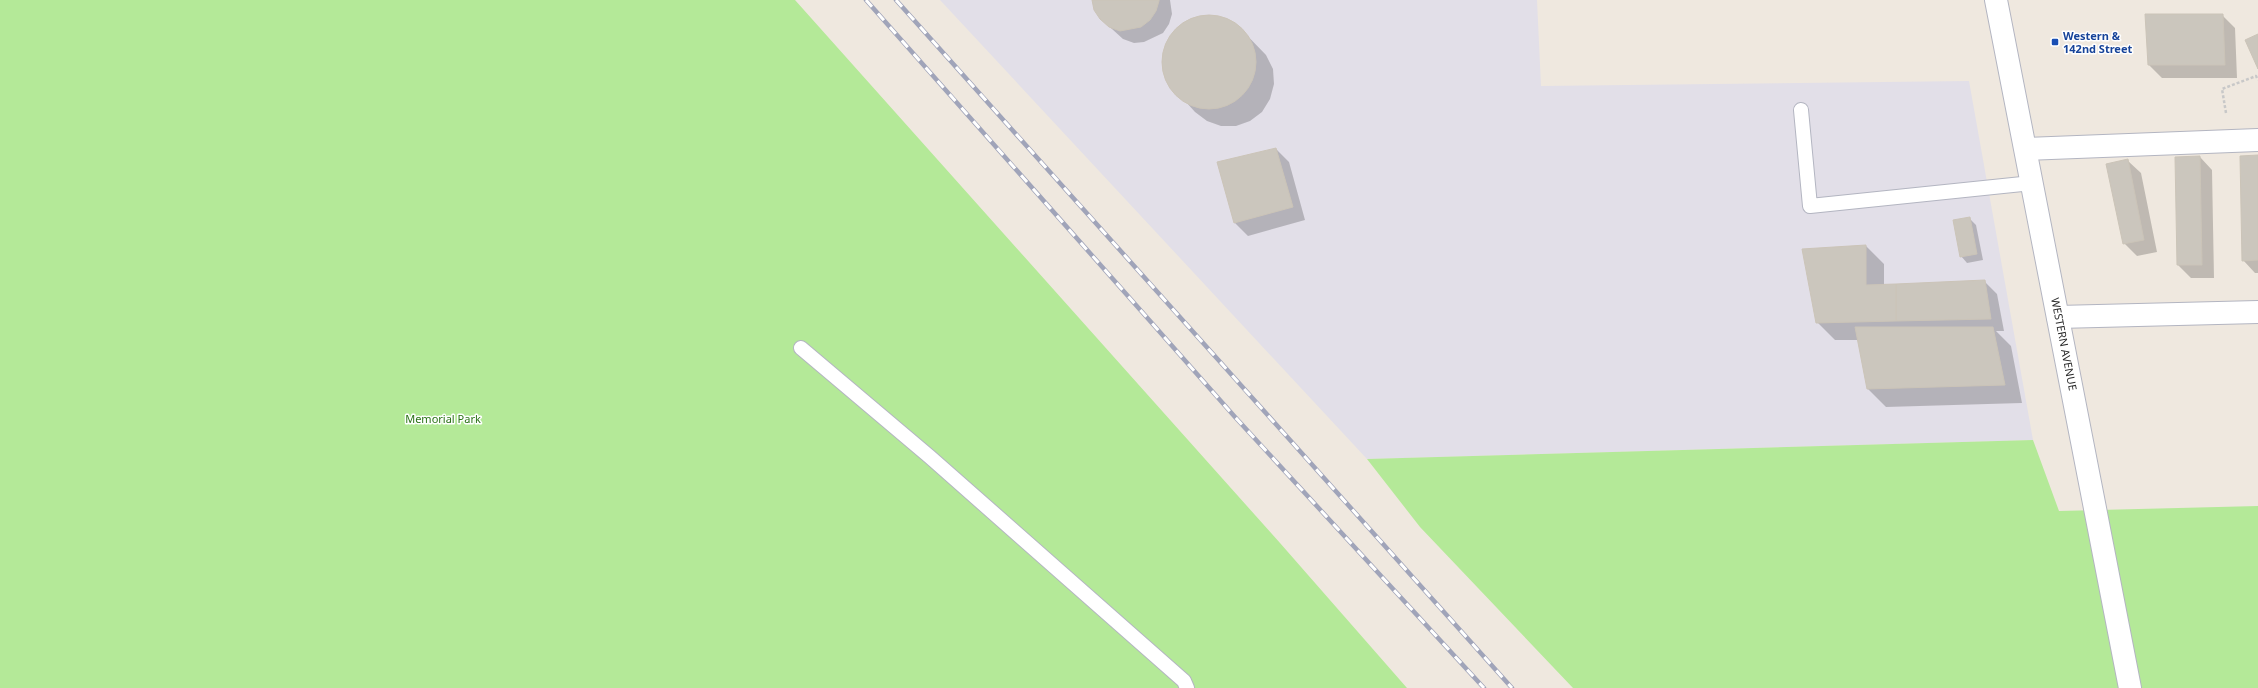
<svg xmlns="http://www.w3.org/2000/svg" width="2258" height="688" viewBox="0 0 2258 688" font-family="'Noto Sans',sans-serif">
<rect width="100%" height="100%" fill="#efe8df"/>
<path fill="#e2dfe8" d="M940 0H1537L1541 86 1969 81 2033 440 1367 459Z"/>
<path fill="#b4e998" d="M0 0H795L1280 543 1407 688H0Z
M2033 440 2059 511 2258 506V688H1573L1420 527 1367 459Z"/>
<path fill="#0003" d="M1093 0H1170L1172 14 1169 24 1163 33 1144 42 1134 43 1123 39 1101 19Z
M2222 15 2235 28 2237 78H2162L2149 65Z
M1208 16 1223 18 1237 25 1266 55 1273 69 1274 84 1270 99 1262 112 1250 121 1236 126H1221L1207 121 1195 112 1168 82 1164 68V53L1169 39 1179 27 1193 19Z
M1276 149 1289 162 1305 220 1248 236 1235 223 1218 163Z
M2258 156V273H2255L2243 260Z
M2200 157 2212 170 2214 278H2191L2178 265Z
M2128 161 2141 173 2157 252 2137 256 2124 243Z
M1969 218 1976 225 1983 260 1967 263 1961 256Z
M1866 246 1884 264V286L1984 281 1997 294 2004 331H1996L2011 346 2022 403 1886 407 1868 389 1858 340H1835L1817 322Z"/>
<path fill="#cbc6bd" stroke="#cbc4b8" d="M1092 0H1159V1L1156 11 1150 20 1141 27 1120 31 1109 27 1100 19 1094 10Z
M2145 14H2223L2225 65H2148Z
M1162 62a47 47 0 1 1 94 0a47 47 0 1 1-94 0Z
M2258 34V69L2245 40Z
M1276 148 1293 207 1234 223 1217 162Z
M2258 155V260L2242 261 2240 156Z
M2200 156 2202 265H2177L2175 157Z
M2128 159 2144 240 2123 244 2106 164Z
M1970 217 1977 254 1960 257 1953 220Z
M1866 245V285L1896 284V321L1816 323 1802 249Z
M1985 280 1991 319 1896 321V284Z
M1855 327H1993L2005 385 1867 389Z"/>
<g fill="none" stroke-linecap="round" stroke-linejoin="round">
<defs>
<path id="lane" d="M1801 110 1810 206 2032 183
M801 348 930 457 1184 681 1187 688"/>
<path id="street" d="M2026 149 2258 140
M2058 317 2258 312"/>
<path id="secondary" d="M1996 0 2130 688"/>
</defs>
<use href="#lane" stroke="#b3b5c1" stroke-width="16"/>
<use href="#street" stroke="#b3b5c1" stroke-width="24"/>
<use href="#secondary" stroke="#b3b5c1" stroke-width="24"/>
<path stroke="#c8c8c8" stroke-width="2.5" stroke-dasharray="3 2" stroke-linecap="butt" d="M2226 113 2222 89 2256 76 2258 80"/>
<use href="#lane" stroke="#fff" stroke-width="14"/>
<use href="#street" stroke="#fff" stroke-width="22"/>
<use href="#secondary" stroke="#fff" stroke-width="22"/>
<defs>
<path id="rail" d="M866 0 1235 417 1484 688
M896 0 1512 688"/>
</defs>
<use href="#rail" stroke="#a0a4b9" stroke-width="4.5"/>
<use href="#rail" stroke="#fff" stroke-width="3" stroke-dasharray="9" stroke-linecap="butt"/>
</g>
<rect fill="#1a4fb4" stroke="#fff" stroke-width="1.5" x="2051" y="38" width="8" height="8" rx="2"/>
<g text-anchor="middle" stroke-width="3" stroke-linejoin="round" paint-order="stroke">
<g font-size="11" font-weight="bold" fill="#164399" stroke="#fff" text-anchor="start">
<text x="2063" y="40">Western &amp;<tspan x="2063" dy="13">142nd Street</tspan></text>
</g>
<g font-size="11" fill="#2d2d2d" stroke="#fff">
<text transform="translate(2064 344) rotate(79)" y="4">WESTERN AVENUE</text>
</g>
<g font-size="11" fill="#297215" stroke="#fff">
<text x="443" y="423">Memorial Park</text>
</g>
</g>
</svg>
